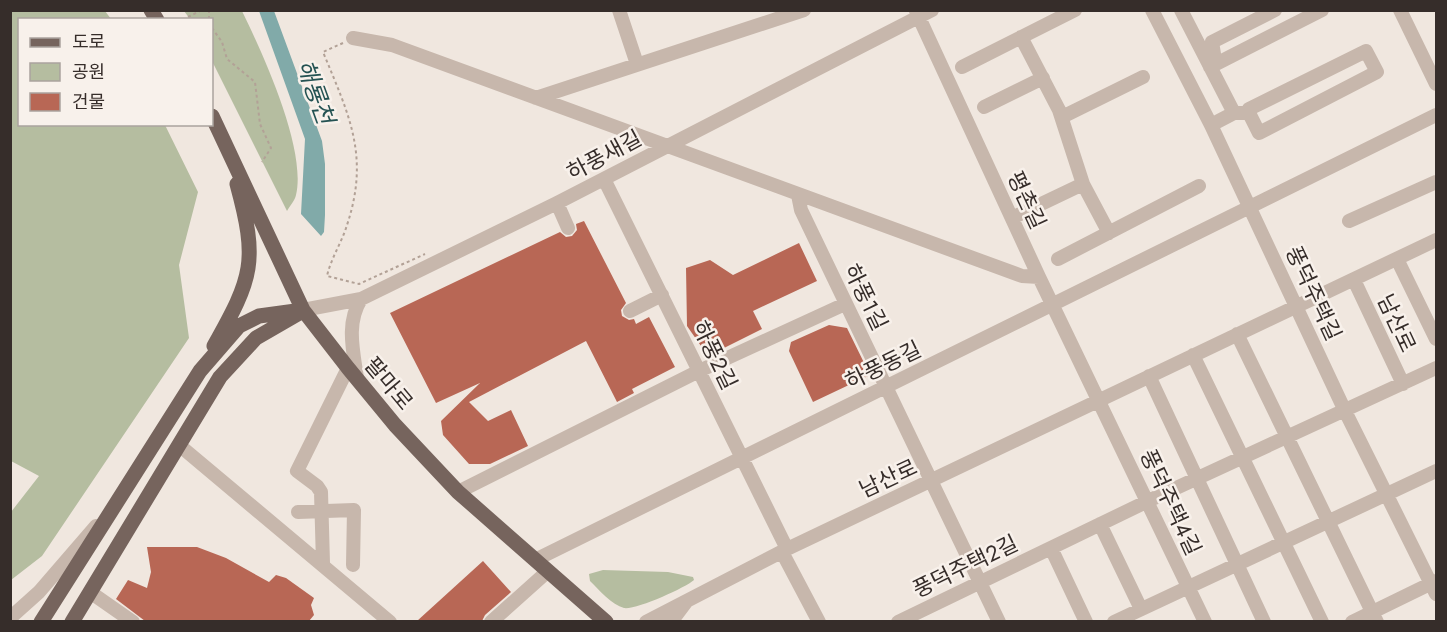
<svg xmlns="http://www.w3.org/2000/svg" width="1447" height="632" viewBox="0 0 1447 632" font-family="Jost,'Noto Sans KR',sans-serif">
<rect width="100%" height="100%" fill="#f0e7df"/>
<path fill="#b5bda0" d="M11 10 105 11 111 19 20 20V124L165 125 198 192 179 265 189 338 42 556 11 580V512L39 476 11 461Z
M184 11H242C262 52 307 149 296 195 295 200 290 206 287 211L212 61V20L190 19Z
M603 570 668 572 693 577 694 580C685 588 636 610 624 608 612 605 599 590 590 581L589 574Z"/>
<path fill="#81aaa9" d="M259 11H274L322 141 325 164V215L324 232 321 236 301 214 305 139Z"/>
<path fill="#b86755" d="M584 221 626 303 621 310 622 316 629 320 634 319 636 324 649 317 675 367 632 389 634 393 617 402 586 341 469 402 488 421 511 410 528 446 490 464H469L443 435 441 421 480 383 436 403 390 313 560 232 566 237 572 236 577 230 576 224Z
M799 243 817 281 753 311 762 329 708 356 687 326 686 268 710 260 733 275Z
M829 325 847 328 870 375 813 402 789 351 791 342Z
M147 547H197L226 558 269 582 276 575 286 578 314 598 311 605 314 615 309 621H145L116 599 128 580 147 588 151 572Z
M483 561 511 592 485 615 482 621H417Z"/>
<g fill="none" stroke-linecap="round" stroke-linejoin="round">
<path stroke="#b2a196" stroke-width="2" stroke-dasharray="3 3" stroke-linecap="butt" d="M209 10V20
M188 17 202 10
M212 28 222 42 227 59 255 82 260 124 271 148 262 162
M343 43 323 52C349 115 370 156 347 225 342 242 331 258 327 276L359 284 425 254"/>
<path stroke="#c7b7ac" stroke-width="14" d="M619 10 637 64
M1152 10 1211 125 1345 411 1436 594
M1181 10 1234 113 1211 125
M1400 10 1436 84
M916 11 1039 277 1205 622
M1021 37 1059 110 1083 184 1109 233
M353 38 392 45 1022 276 1039 277
M962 67 1075 10
M1210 67 1322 10
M1210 67 1214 54 1212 42 1275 10
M536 98 804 10
M984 107 1043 78
M1234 113H1249L1259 133 1377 72 1366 51 1249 109V113
M1062 117 1143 77
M604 179 787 549
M798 195 801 210 999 622
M557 203 568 228
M1012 218 1083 184
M1349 221 1436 182
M1058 259 1199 186
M1397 259 1436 339
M1354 280 1403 384
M303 310 361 299 557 203 932 10
M630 311 662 295
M1237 334 1377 622
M1193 355 1322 622
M1149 376 1264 622
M357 378C353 350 346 323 361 299
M179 445 390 622
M458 492 699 371 845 304
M298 512 354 510 353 565
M1100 524 1141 609
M1051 548 1086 622
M782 552 819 622
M535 560 1436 115
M323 563 321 492 317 486 297 471 348 368
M90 592 133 622
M10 618 39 592 96 526
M491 622 548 571
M646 622 787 549 1436 240
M671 622 686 602
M898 622 1148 501 1436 368
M1114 622 1436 471
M1352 622 1436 581"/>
<path stroke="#76645d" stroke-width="15" d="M151 10 157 20
M212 116 303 310 348 368 395 425 458 492 606 622
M214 346C253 277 258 261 237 184
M41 622 200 371 239 326 259 316 303 310
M72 622 220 377 256 338 301 312"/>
</g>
<g text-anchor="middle" stroke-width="5" stroke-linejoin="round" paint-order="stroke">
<g font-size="22" fill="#362d2a" stroke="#f8f1eb">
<text transform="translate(604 155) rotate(-28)" y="8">하풍새길</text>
<text transform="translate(1027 200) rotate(65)" y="8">평촌길</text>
<text transform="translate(1314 293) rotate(65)" y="8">풍덕주택길</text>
<text transform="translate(866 297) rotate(64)" y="8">하풍1길</text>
<text transform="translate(1397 323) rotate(65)" y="8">남산로</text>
<text transform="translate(715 355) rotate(64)" y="8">하풍2길</text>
<text transform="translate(883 365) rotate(-26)" y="8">하풍동길</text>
<text transform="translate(389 383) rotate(50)" y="8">팔마로</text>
<text transform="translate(888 478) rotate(-25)" y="8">남산로</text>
<text transform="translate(1171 502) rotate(65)" y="8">풍덕주택4길</text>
<text transform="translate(965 566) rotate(-26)" y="8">풍덕주택2길</text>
</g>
<g font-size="24" font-style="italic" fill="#245252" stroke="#f8f1eb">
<text transform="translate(315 92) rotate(70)" y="8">해룡천</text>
</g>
</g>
<rect width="1447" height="632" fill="none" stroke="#362d2a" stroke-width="24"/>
<rect x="18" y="18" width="195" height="108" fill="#f8f1eb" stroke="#aaa39e" stroke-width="1.5"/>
<rect x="30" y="38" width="30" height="9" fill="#76645d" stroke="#aaa39e" stroke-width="1.5"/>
<text x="72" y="48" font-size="18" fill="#362d2a">도로</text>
<rect x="30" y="63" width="30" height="18" fill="#b5bda0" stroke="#aaa39e" stroke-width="1.5"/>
<text x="72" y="78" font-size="18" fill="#362d2a">공원</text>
<rect x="30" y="93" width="30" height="18" fill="#b86755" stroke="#aaa39e" stroke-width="1.5"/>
<text x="72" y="108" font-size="18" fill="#362d2a">건물</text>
</svg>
